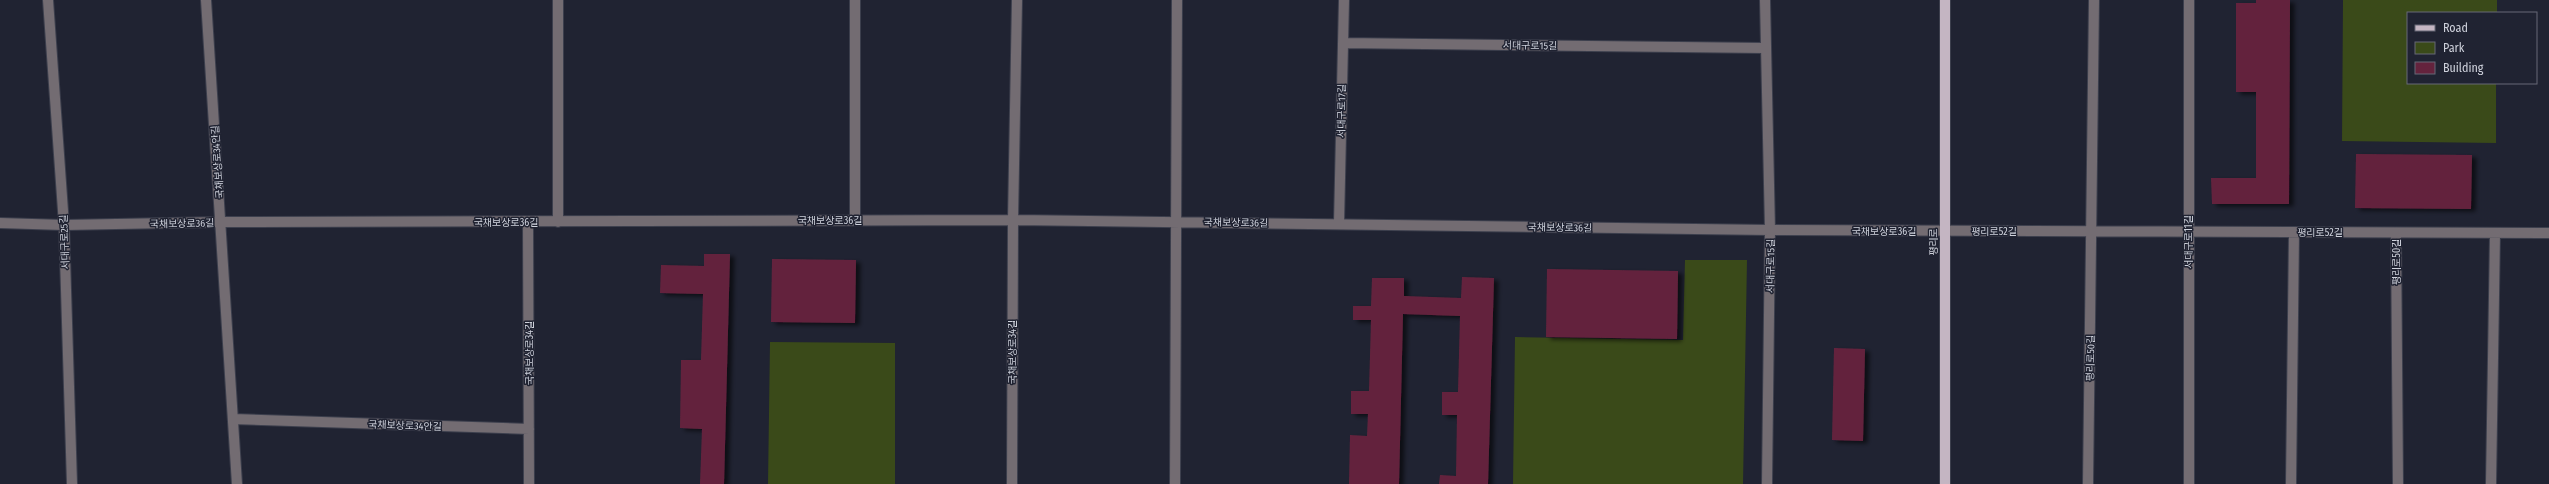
<svg xmlns="http://www.w3.org/2000/svg" width="2549" height="484" viewBox="0 0 2549 484" font-family="'Fira Sans Condensed','Noto Sans KR',sans-serif">
<defs>
<filter id="shadow"><feDropShadow dx="4.5" dy="2.5" stdDeviation="2" flood-color="#0009"/></filter>
</defs>
<rect width="100%" height="100%" fill="#202332"/>
<path fill="#3a4a19" d="M2343 0H2497V13H2408V83H2496V143L2342 141Z
M1685 260H1747L1743 484H1513L1515 337 1683 340Z
M770 342 895 343V484H768Z"/>
<path fill="#64233d" filter="url(#shadow)" d="M2256 0H2290L2289 204H2212L2211 178H2256V92H2236V3H2256Z
M2356 154 2472 155 2471 209 2355 208Z
M704 254H730L724 484H700L702 429 680 428 681 360H701L703 294 660 293 661 265 704 266Z
M772 259 856 260 855 323 771 322Z
M1547 269 1678 271 1677 339 1546 337Z
M1462 277 1494 278 1488 484H1439L1440 475 1456 476 1457 415H1442V392H1458L1460 316 1403 314 1399 484H1349L1350 435 1367 436 1368 414H1351V391H1369L1371 320H1353V306H1371L1372 278H1404V296L1461 298Z
M1834 348 1865 349 1863 441 1832 440Z"/>
<g fill="none" stroke-linecap="round" stroke-linejoin="round">
<defs>
<path id="minor" d="M48 0 64 225 72 484
M206 0 237 484
M558 0V222
M1765 0 1770 230 1767 484
M1343 43 1764 48
M855 219V0
M0 223 64 225 221 222 1013 220 1770 230 2549 233
M528 223 529 484
M1339 223 1344 0
M2396 233 2398 484
M233 419 529 429
M1012 484 1013 220 1017 0
M1175 484 1177 0
M2088 484 2094 0
M2189 484V0
M2291 484 2294 232
M2491 484 2495 233"/>
<path id="major" d="M1945 0V484"/>
</defs>
<use href="#minor" stroke="#3c3f4d" stroke-width="12"/>
<use href="#major" stroke="#3c3f4d" stroke-width="12"/>
<use href="#minor" stroke="#736c72" stroke-width="10"/>
<use href="#major" stroke="#c4b5c2" stroke-width="10"/>
</g>
<g text-anchor="middle" stroke-width="3" stroke-linejoin="round" paint-order="stroke">
<g font-size="10" fill="#cfd2dc" stroke="#202332">
<text transform="translate(1530 45) rotate(1)" y="4">서대구로15길</text>
<text transform="translate(1341 111) rotate(-89)" y="4">서대구로17길</text>
<text transform="translate(217 162) rotate(-94)" y="4">국채보상로34안길</text>
<text x="830" y="224">국채보상로36길</text>
<text x="506" y="226">국채보상로36길</text>
<text transform="translate(1236 222) rotate(1)" y="4">국채보상로36길</text>
<text transform="translate(182 223) rotate(-1)" y="4">국채보상로36길</text>
<text transform="translate(1560 227) rotate(1)" y="4">국채보상로36길</text>
<text x="1884" y="235">국채보상로36길</text>
<text x="1994" y="235">평리로52길</text>
<text x="2320" y="236">평리로52길</text>
<text transform="translate(64 242) rotate(-92)" y="4">서대구로25길</text>
<text transform="translate(1933 242) rotate(-90)" y="4">평리로</text>
<text transform="translate(2188 242) rotate(-90)" y="4">서대구로11길</text>
<text transform="translate(2396 262) rotate(-90)" y="4">평리로50길</text>
<text transform="translate(1770 266) rotate(-89)" y="4">서대구로15길</text>
<text transform="translate(1012 352) rotate(-90)" y="4">국채보상로34길</text>
<text transform="translate(529 353) rotate(-90)" y="4">국채보상로34길</text>
<text transform="translate(2090 358) rotate(-89)" y="4">평리로50길</text>
<text transform="translate(405 425) rotate(2)" y="4">국채보상로34안길</text>
</g>
</g>
<rect x="2407" y="12" width="130" height="72" fill="#202332" stroke="#666976"/>
<rect x="2415" y="25" width="20" height="6" fill="#c4b5c2" stroke="#666976"/>
<text x="2443" y="32" font-size="12" fill="#cfd2dc">Road</text>
<rect x="2415" y="42" width="20" height="12" fill="#3a4a19" stroke="#666976"/>
<text x="2443" y="52" font-size="12" fill="#cfd2dc">Park</text>
<rect x="2415" y="62" width="20" height="12" fill="#64233d" stroke="#666976"/>
<text x="2443" y="72" font-size="12" fill="#cfd2dc">Building</text>
</svg>
